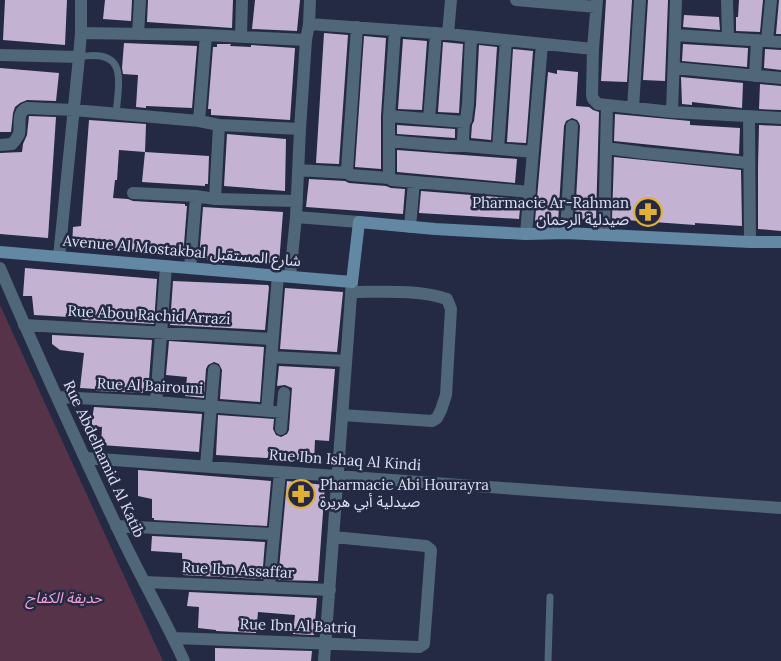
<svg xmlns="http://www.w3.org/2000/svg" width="781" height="661" viewBox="0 0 781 661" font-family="Lora,'Noto Sans Arabic',serif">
<rect width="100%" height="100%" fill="#242944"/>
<path fill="#563348" d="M0 305 163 661H0Z"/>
<path fill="#c4b2d3" d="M5 0H67L65 45 3 40Z
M105 0H132L131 21 103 19Z
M148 0H233L232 28 147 22Z
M255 0H300L297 31 252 29Z
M606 0H632L627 82 601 81Z
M648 0H668L665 81 643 80Z
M739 0H763L760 32 736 31V17H738Z
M779 0H781V34H776Z
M684 15 719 17 720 30 683 27Z
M324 33 348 35 339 164 316 163Z
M364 36 386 38 381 116V169L355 167Z
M403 39 427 41 422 110 398 109Z
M443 42 463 44 459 113 438 112Z
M124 43 197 46 192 108 146 106V108L136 107 138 75 123 74 122 68Z
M217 44H231L230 46 251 47V45L295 48 290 120 211 115V109H208L213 47H217Z
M683 44 748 48 747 67 682 61Z
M479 45 497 47 491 140 471 138 472 125 474 121 476 105Z
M513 49 533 51 526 143 507 142Z
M765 49 781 50V70L764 68Z
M0 68 59 73 56 101 27 100 20 103 15 107 13 113 11 132H0Z
M557 70 578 72 576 106 589 107 593 110 599 112 596 220 575 219 580 126 579 123 577 120 572 118 566 121 564 126 558 222 535 221 548 72 557 74Z
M681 77 743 83 742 108 692 102V105L682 104Z
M760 84 781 86V110L759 109Z
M615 114 690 121V125L740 128 739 154 614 141Z
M29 116 56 117 48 238 0 234V153L22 152 23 144 27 135Z
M89 120 146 124 145 152 119 150 117 180H115L113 198 128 199 133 201 185 204V206H187L183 257 72 246 73 227 81 226Z
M397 125 455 129V138L397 134Z
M759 125 781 126V231L758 229V167Z
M227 134 286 139 285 191 224 186Z
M397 150 517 159 515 183 397 172Z
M145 152 209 156 208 184H205V186L142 182Z
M614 157 741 170 742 226 695 223V225L612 219Z
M309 179 345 181 349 183 386 186 391 188 405 189 403 214 306 207Z
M421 191 521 199 519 219 419 213Z
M203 207 283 212 279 264 199 259Z
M25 268 157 279 154 324 81 320 86 318 34 315 32 296H23Z
M173 281 268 285 269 287 265 330 170 325Z
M285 288 343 292 337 352 280 349Z
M52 335 152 340 148 393 96 391V389L80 388 84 353 60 350 52 344Z
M169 341 264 347 260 402 220 399 222 370 219 364 214 362 208 365 206 369 204 398 185 396 187 377 166 375Z
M279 366 335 369 329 441 315 440 314 461 216 455 218 415 274 419 273 429 276 435 281 437 287 434 289 430 292 388 285 385 277 386Z
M94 407 202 414 199 452 101 445 102 427 91 426Z
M138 470 271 481 267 526 154 520V518H152V499L138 496Z
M287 481 325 485 318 581 278 580Z
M152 536 265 542 262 579 183 575 182 553 151 551Z
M189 592 317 598 314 635 293 634 295 615 258 612 256 633 216 631V630L198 628 199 607 187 606Z
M215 648 312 651 311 661H215Z"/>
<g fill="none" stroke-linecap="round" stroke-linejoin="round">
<path stroke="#4f6778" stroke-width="7" d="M79 57C128 48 119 80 116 114
M548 661 550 597"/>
<path stroke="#4f6778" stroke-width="12" d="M516 0 596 7
M597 0 593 49 592 95 593 99 598 104 672 112 781 118
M727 0 728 37
M309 24 448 34 593 49
M357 27 347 170 350 175 389 178
M395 30 389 116V178L392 180 530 192
M81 33 206 35 306 40
M138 34 140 0
M448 34 451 0
M675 35 781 42
M241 37 242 0
M471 37 468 104 466 120 464 122 463 140 465 146 533 152
M767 41 771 0
M0 55 79 57
M674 68 781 78
M755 76 757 40
M633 108 640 0
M672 112 676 0
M389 116 464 122
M749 116 750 242
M429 119 436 33
M199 121 206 35
M389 141 446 146H465
M0 145 12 144C15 141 17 138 19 134 21 125 16 112 27 108L74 110 199 121 219 125 300 129
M606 148 644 153 749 163
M498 149 506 40
M298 170 348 173
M133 193 196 196 215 199 297 201
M215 199 219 125
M296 217 359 222
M410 227 414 182
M566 233 572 126
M526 234 542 44
M604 234 607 106
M59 257 79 57 81 33V0
M0 268C37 355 76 440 116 525 137 571 163 615 184 661
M190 268 196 196
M290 276 296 217 300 129 306 40 309 24 310 0
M24 325 272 339
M271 357 346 361
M57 397 156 402 282 412
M156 402 166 266
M267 410 278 275
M342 415 432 421 437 418 441 410 446 395 451 309 447 299C418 289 382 292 351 292
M281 429 284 393
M86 458 781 508
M206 466 214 370
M116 526 274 534
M144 582 330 590
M269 587 280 472
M173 638 419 647 424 644 431 550 426 546 334 537
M324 661 352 282"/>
<path stroke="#6288a4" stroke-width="12" d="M0 252 352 282 359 222 435 229 526 234 566 233 750 242H781"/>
</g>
<defs>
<symbol id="pharmacy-ring" viewBox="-11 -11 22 22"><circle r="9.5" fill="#242944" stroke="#e1af34" stroke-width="1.5"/><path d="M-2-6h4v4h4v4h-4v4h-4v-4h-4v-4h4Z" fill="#e1af34"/></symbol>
</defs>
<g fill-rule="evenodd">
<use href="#pharmacy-ring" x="632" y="196" width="32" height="32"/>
<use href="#pharmacy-ring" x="285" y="478" width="32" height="32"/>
</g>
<g text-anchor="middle" stroke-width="5" stroke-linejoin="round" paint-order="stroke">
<g font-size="15" fill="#dde1f3" stroke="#242944" text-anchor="end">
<text x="629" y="208">Pharmacie Ar-Rahman<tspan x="629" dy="17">صيدلية الرحمان</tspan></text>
<text x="320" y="490" text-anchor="start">Pharmacie Abi Hourayra<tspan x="320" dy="17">صيدلية أبي هريرة</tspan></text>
</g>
<g font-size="15" fill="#dde1f3" stroke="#242944">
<text transform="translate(182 251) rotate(5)" y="5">Avenue Al Mostakbal شارع المستقبل</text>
<text transform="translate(149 315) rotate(3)" y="5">Rue Abou Rachid Arrazi</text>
<text transform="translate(150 386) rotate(3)" y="5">Rue Al Bairouni</text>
<text transform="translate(104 459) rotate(65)" y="5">Rue Abdelhamid Al Katib</text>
<text transform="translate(345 460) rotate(4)" y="5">Rue Ibn Ishaq Al Kindi</text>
<text transform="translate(238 570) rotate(3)" y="5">Rue Ibn Assaffar</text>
<text transform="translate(298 626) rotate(2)" y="5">Rue Ibn Al Batriq</text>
</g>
<g font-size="15" font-style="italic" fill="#f6a1d4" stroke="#242944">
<text x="64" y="603">حديقة الكفاح</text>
</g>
</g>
</svg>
